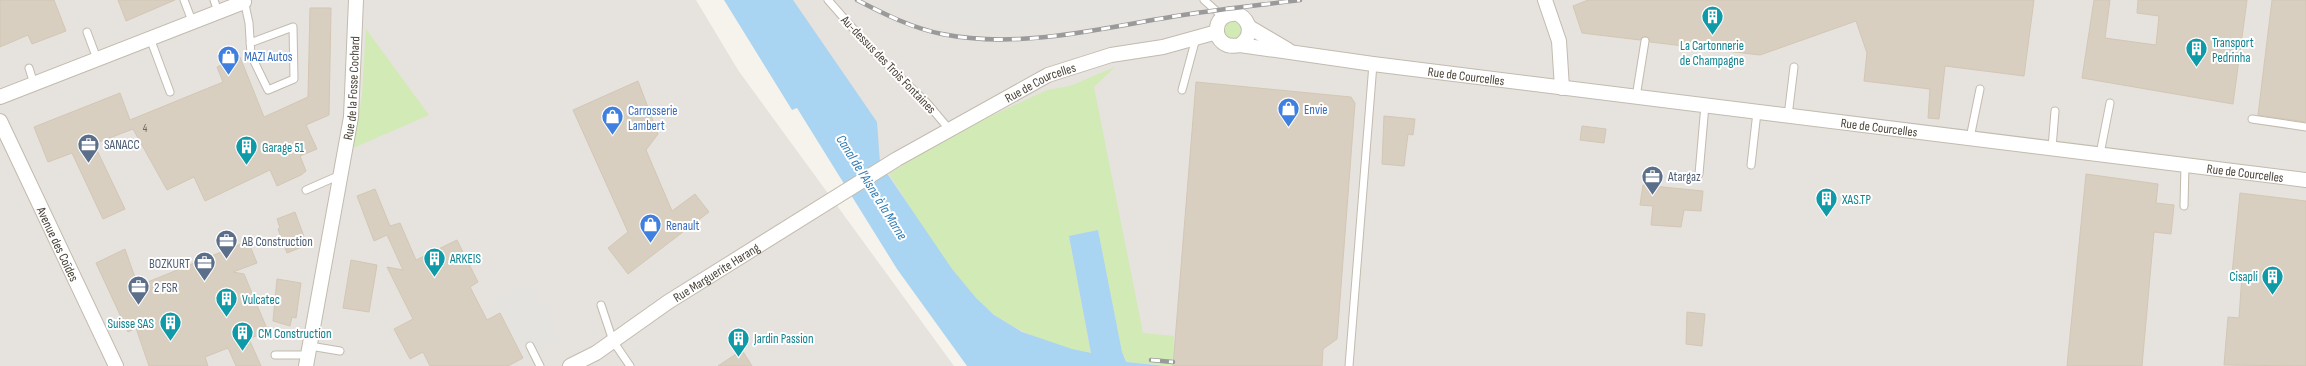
<svg xmlns="http://www.w3.org/2000/svg" width="2306" height="366" viewBox="0 0 2306 366" font-family="'Sofia Sans Condensed',sans-serif">
<rect width="100%" height="100%" fill="#f6f3ec"/>
<path fill="#e6e2dd" d="M0 0H696L738 70 954 366H0Z
M754 0H2306V366H1009Z"/>
<path fill="#d2eab5" d="M1241 19 1244 38 1228 42 1220 27 1222 23Z
M366 29 429 115 353 148 362 96Z
M1115 67 1094 87 1143 333 1174 336 1173 366 1126 362 1122 352 1098 230 1069 236 1091 354C1057 346 1023 335 995 315 956 288 916 215 889 174L953 134 1047 90 1070 86Z"/>
<path fill="#e5e3e0" d="M897 0H1170L1159 13 1045 27 1003 30 961 27 926 19 893 7Z
M533 284 562 340 523 358 497 301Z"/>
<path fill="#a9d4f2" d="M724 0H793L877 122 880 163 952 269 976 298 994 315 1022 332 1072 349 1091 353 1069 236 1098 230 1122 352 1126 362 1166 366H967L897 269 797 108 792 110Z"/>
<path fill="#d8cfc1" stroke="#d3c7b4" d="M0 0H54L66 31 32 44 28 35 0 47Z
M118 0H175L126 21Z
M1588 0H2034L2024 76 1945 66 1939 119 1928 118 1930 89 1864 81 1867 53 1856 21 1760 55 1650 42 1645 36 1640 40 1582 33 1573 6Z
M2094 0H2110L2105 38 2156 45 2159 16 2137 13 2138 0H2247L2233 104 2082 78Z
M2272 0H2306V122L2258 115Z
M310 8H331L329 115 306 125 317 149 300 156 306 171 301 175 277 186 270 170 205 201 194 177 167 190 133 129 94 144 125 209 103 219 72 153 48 162 34 127 120 93 130 120 223 82 217 67 240 57 264 117 308 97Z
M638 81 658 134 646 150 672 211 695 194 709 212 628 274 608 248 628 232 573 110Z
M1196 82 1351 97 1355 103 1337 339 1323 349 1322 366H1173Z
M1384 116 1415 119 1413 135 1408 134 1404 166 1382 164Z
M1582 126 1606 129 1604 143 1580 140Z
M2086 174 2158 184 2156 203 2174 205 2171 234 2154 232 2142 366H2067Z
M1643 185 1703 191 1701 211 1684 210 1681 227 1651 225 1653 206 1640 205Z
M375 189 390 226 400 223 416 260 457 240 478 282 470 287 487 320 500 313 523 358 508 366H430L423 352 410 359 394 329 413 319 387 267 403 270 387 235 374 241 357 196Z
M2240 193 2306 201V366L2224 365 2228 317 2239 318 2242 275 2232 274Z
M295 212 307 245 287 253 278 229 280 228 277 219Z
M248 241 257 263 233 272 244 274 268 331 249 339 261 366H236L228 348 205 357 208 366H149L136 328 128 332 96 263 125 249 138 286Z
M351 260 377 265 369 312 343 308Z
M277 279 301 283 296 318 292 317 290 326 273 321Z
M1687 312 1705 314 1702 346 1686 344Z
M742 350 752 366H718Z"/>
<g fill="none" stroke-linecap="round" stroke-linejoin="round">
<defs>
<path id="service" d="M184 0 192 21
M214 0 218 12
M244 0 249 23 251 55 268 90 294 79 293 27 250 43
M828 0 871 49 927 103 949 129
M1204 0 1223 17
M87 32 97 59
M150 38 170 92
M29 68 34 84
M1182 90 1196 38
M1636 97 1645 41
M1788 116 1794 67
M2252 119 2306 127
M1970 138 1980 89
M2052 148 2055 111
M2100 154 2110 103
M1751 165 1757 112
M1699 174 1705 105
M306 190 340 175
M2184 206 2185 165
M601 305 613 341 630 366
M310 346 340 351
M530 346 540 366
M275 355H308
M1349 366 1373 64"/>
<g id="minor">
<path d="M1545 0 1559 41 1562 88"/>
<path d="M1249 27 1288 50"/>
<path id="s1" d="M1240 45C1253 36 1251 21 1238 14 1209 10 1210 52 1240 45L1373 64 2306 180"/>
<path d="M0 97 244 2"/>
<path id="s2" d="M0 121 116 366"/>
<path id="s3" d="M306 366 351 117 356 0"/>
<path id="s4" d="M570 366 596 353 668 302 897 159 1048 75 1111 55 1163 47 1217 32"/>
</g>
</defs>
<use href="#service" stroke="#c2bbae" stroke-width="9"/>
<use href="#minor" stroke="#c2bbae" stroke-width="16"/>
<use href="#service" stroke="#fff" stroke-width="7"/>
<use href="#minor" stroke="#fff" stroke-width="14"/>
<defs>
<path id="rail" d="M857 0C884 14 912 28 942 34 1022 50 1104 27 1183 15 1222 9 1261 5 1300 0
M1151 360 1173 362"/>
</defs>
<use href="#rail" stroke="#9a9a9a" stroke-width="4.5"/>
<use href="#rail" stroke="#fff" stroke-width="3" stroke-dasharray="9" stroke-linecap="butt"/>
</g>
<defs>
<symbol id="building-pin" viewBox="-11 -11 22 30"><path d="M0 17L-7.5 6A9.5 9.5 0 1 1 7.5 6Z" fill="#0f9aa8" stroke="#fff"/><path d="M-4-6H4V6H1V3H-1V6H-4ZM-2.5-4.3h1.7v1.8h-1.7ZM.8-4.3h1.7v1.8H.8ZM-2.5-1h1.7V.8h-1.7ZM.8-1h1.7V.8H.8Z" fill="#fff"/></symbol>
<symbol id="shop-pin" viewBox="-11 -11 22 30"><path d="M0 17L-7.5 6A9.5 9.5 0 1 1 7.5 6Z" fill="#3f7fe0" stroke="#fff"/><path d="M-5-2.5h2.3a2.7 3.5 0 0 1 5.4 0H5L5.5 6h-11ZM-1.5-2.5h3a1.5 2.3 0 0 0-3 0Z" fill="#fff"/></symbol>
<symbol id="office-pin" viewBox="-11 -11 22 30"><path d="M0 17L-7.5 6A9.5 9.5 0 1 1 7.5 6Z" fill="#5c6f8a" stroke="#fff"/><path d="M-6-3h4V-5.5h4V-3h4V5H-6ZM-1-4.5V-3h2v-1.5ZM-6 0V1H6V0Z" fill="#fff"/></symbol>
</defs>
<g fill-rule="evenodd">
<use href="#building-pin" x="1700" y="4" width="25" height="34"/>
<use href="#building-pin" x="2184" y="36" width="25" height="34"/>
<use href="#shop-pin" x="216" y="44" width="25" height="34"/>
<use href="#shop-pin" x="1276" y="96" width="25" height="34"/>
<use href="#shop-pin" x="600" y="104" width="25" height="34"/>
<use href="#office-pin" x="76" y="132" width="25" height="34"/>
<use href="#building-pin" x="234" y="134" width="25" height="34"/>
<use href="#office-pin" x="1640" y="164" width="25" height="34"/>
<use href="#building-pin" x="1814" y="186" width="25" height="34"/>
<use href="#shop-pin" x="638" y="212" width="25" height="34"/>
<use href="#office-pin" x="214" y="228" width="25" height="34"/>
<use href="#building-pin" x="422" y="246" width="25" height="34"/>
<use href="#office-pin" x="192" y="250" width="25" height="34"/>
<use href="#building-pin" x="2260" y="264" width="25" height="34"/>
<use href="#office-pin" x="126" y="274" width="25" height="34"/>
<use href="#building-pin" x="214" y="286" width="25" height="34"/>
<use href="#building-pin" x="158" y="310" width="25" height="34"/>
<use href="#building-pin" x="230" y="320" width="25" height="34"/>
<use href="#building-pin" x="726" y="326" width="25" height="34"/>
</g>
<g text-anchor="middle" stroke-width="4" stroke-linejoin="round" paint-order="stroke">
<g font-size="11" fill="#6e675b">
<text x="145" y="132">4</text>
</g>
<g font-size="13" fill="#0d838f" stroke="#fff" text-anchor="start">
<text x="2212" y="47">Transport<tspan x="2212" dy="15">Pedrinha</tspan></text>
<text x="1712" y="50" text-anchor="middle">La Cartonnerie<tspan x="1712" dy="15">de Champagne</tspan></text>
<text x="262" y="152">Garage 51</text>
<text x="1842" y="204">XAS.TP</text>
<text x="450" y="263">ARKEIS</text>
<text x="2258" y="281" text-anchor="end">Cisapli</text>
<text x="242" y="304">Vulcatec</text>
<text x="154" y="328" text-anchor="end">Suisse SAS</text>
<text x="258" y="338">CM Construction</text>
<text x="754" y="343">Jardin Passion</text>
</g>
<g font-size="13" fill="#366cbe" stroke="#fff" text-anchor="start">
<text x="244" y="61">MAZI Autos</text>
<text x="1304" y="114">Envie</text>
<text x="628" y="115">Carrosserie<tspan x="628" dy="15">Lambert</tspan></text>
<text x="666" y="230">Renault</text>
</g>
<g font-size="13" fill="#4b4439" stroke="#fff">
<text transform="translate(889 64) rotate(46)" y="5">Au-dessus des Trois Fontaines</text>
<text dy="5" stroke="none"><textPath href="#s1" startOffset="329">Rue de Courcelles</textPath></text>
<text dy="5" stroke="none"><textPath href="#s4" startOffset="550">Rue de Courcelles</textPath></text>
<text dy="5" stroke="none"><textPath href="#s3" startOffset="282">Rue de la Fosse Cochard</textPath></text>
<text dy="5" stroke="none"><textPath href="#s1" startOffset="745">Rue de Courcelles</textPath></text>
<text dy="5" stroke="none"><textPath href="#s1" startOffset="1114">Rue de Courcelles</textPath></text>
<text dy="5" stroke="none"><textPath href="#s2" startOffset="136">Avenue des Coïdes</textPath></text>
<text dy="5" stroke="none"><textPath href="#s4" startOffset="174">Rue Marguerite Harang</textPath></text>
</g>
<g font-size="13" fill="#4e5e75" stroke="#fff" text-anchor="start">
<text x="104" y="149">SANACC</text>
<text x="1668" y="181">Atargaz</text>
<text x="242" y="246">AB Construction</text>
<text x="190" y="268" text-anchor="end">BOZKURT</text>
<text x="154" y="292">2 FSR</text>
</g>
<g font-size="14" font-style="italic" fill="#2e7ab2" stroke="#fff">
<text transform="translate(872 187) rotate(58)" y="5">Canal de l'Aisne à la Marne</text>
</g>
</g>
</svg>
